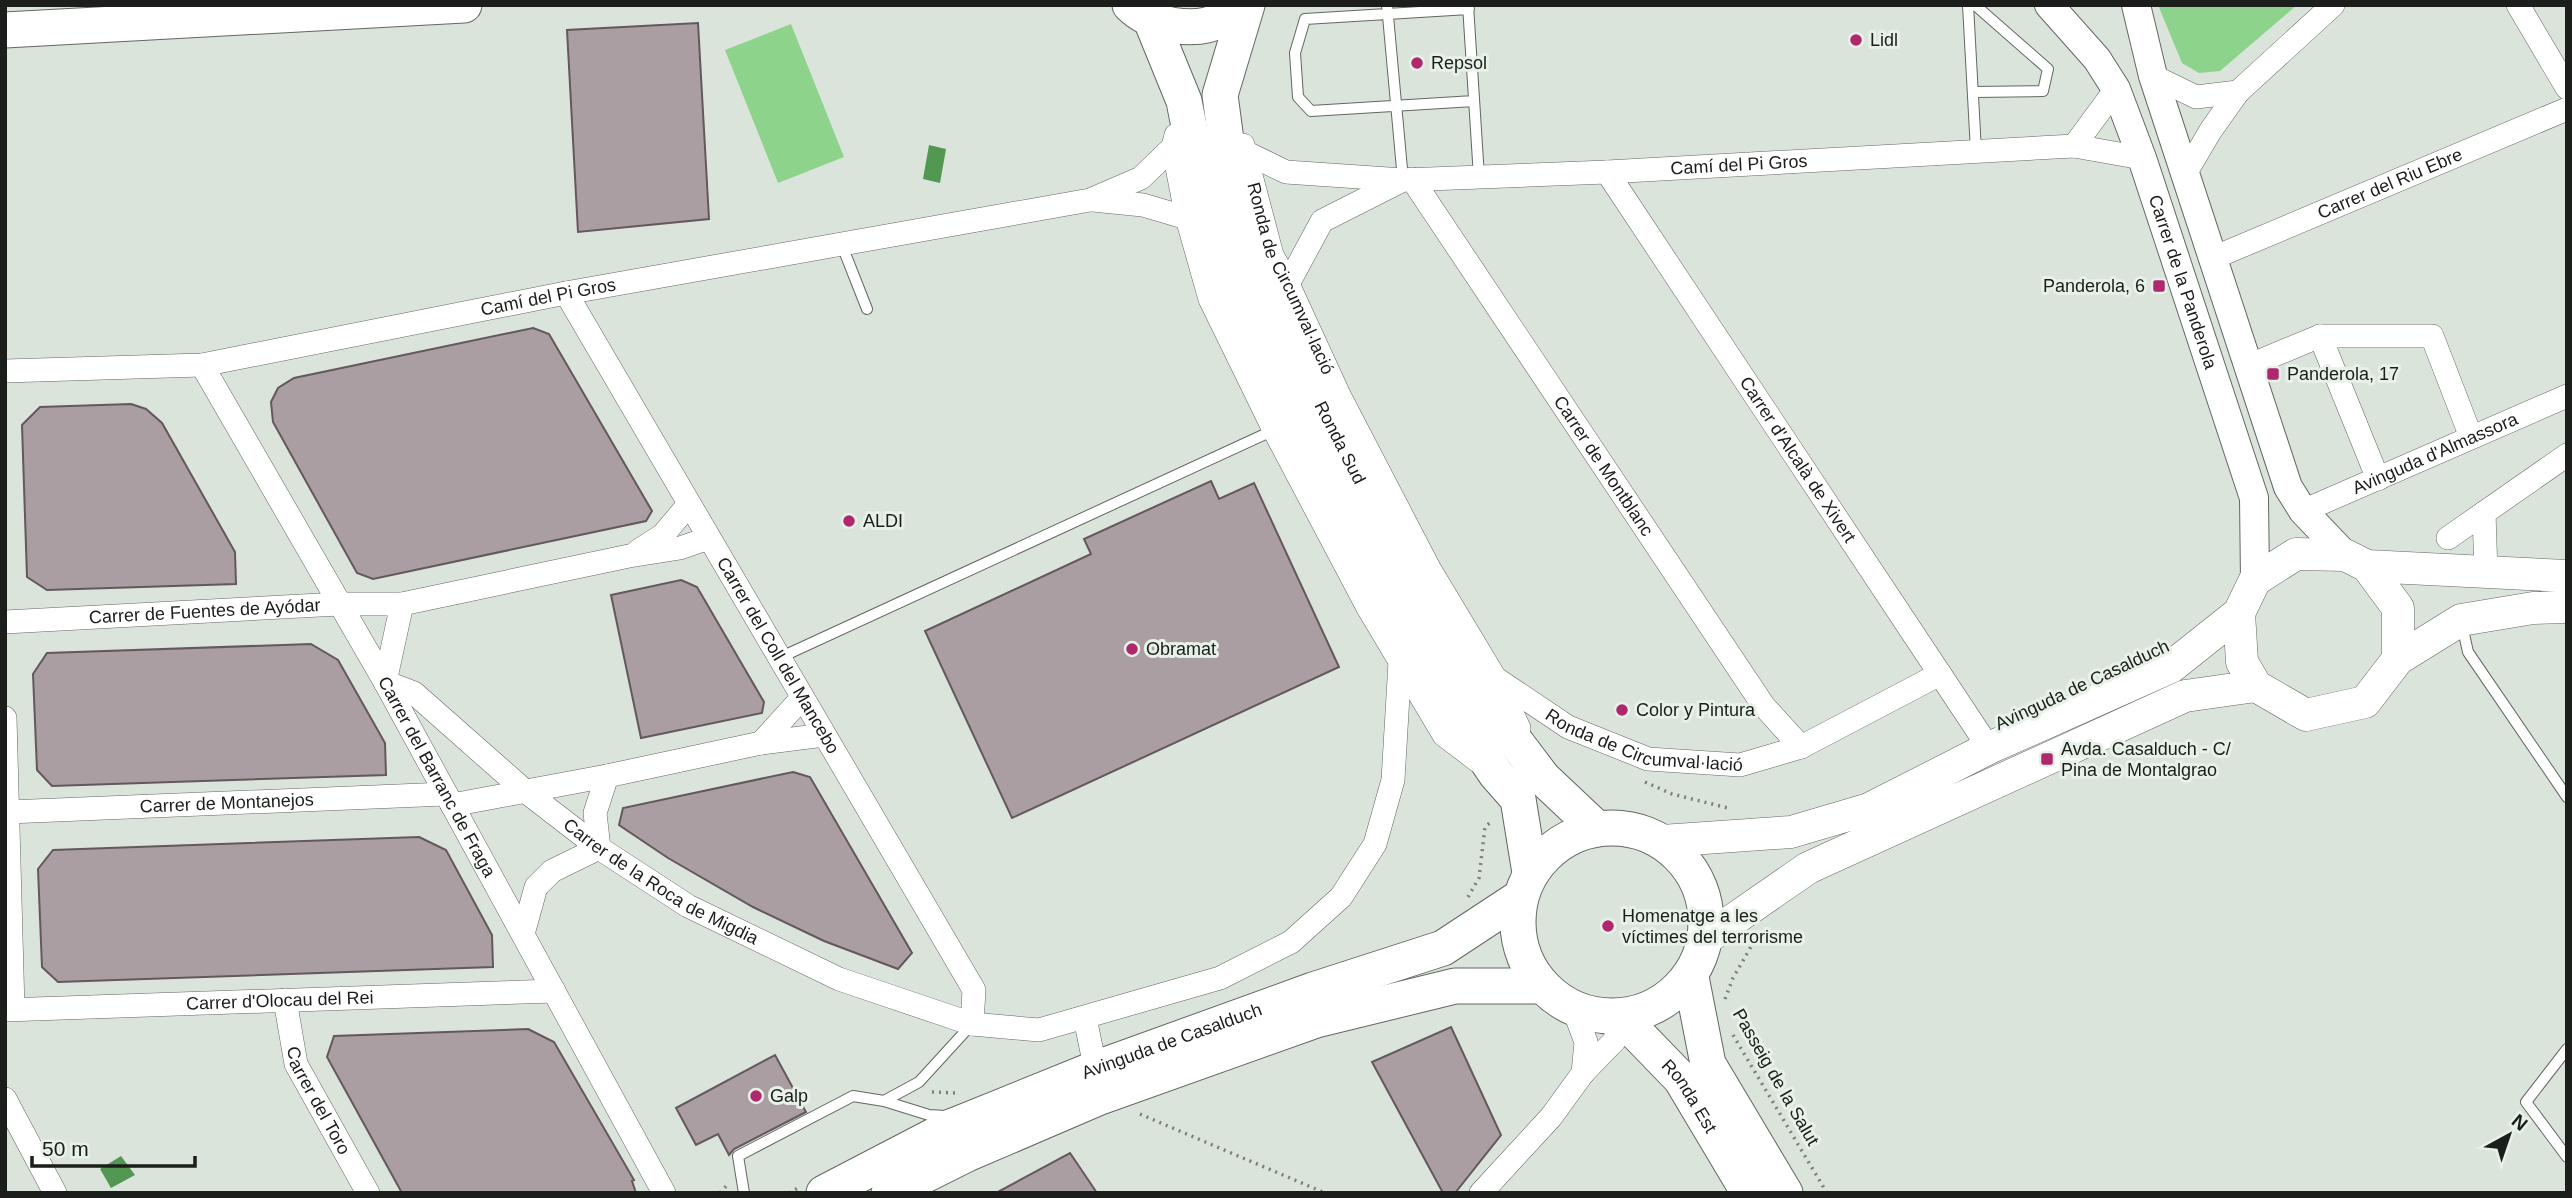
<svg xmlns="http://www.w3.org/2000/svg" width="2572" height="1198" viewBox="0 0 2572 1198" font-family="Helvetica,sans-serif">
<rect width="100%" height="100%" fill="#dbe4db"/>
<path fill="#8dd38c" d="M2158 5H2297L2220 71 2199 73 2182 63Z
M791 24 844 157 778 183 725 50Z"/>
<path fill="#529852" d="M929 145 946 149 940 183 923 179Z
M121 1156 135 1175 111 1188 100 1169Z"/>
<path fill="#aa9ea3" stroke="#63585c" stroke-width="2" d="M698 23 709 219 578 232 567 30Z
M533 328 549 334 652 511 646 521 373 579 357 573 273 422 271 402 278 388 294 378Z
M131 404 146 409 162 423 235 552 236 584 47 590 27 577 22 425 40 407Z
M1211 481 1219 499 1254 483 1339 667 1012 818 925 631 1091 554 1084 539Z
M681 580 697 587 764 702 762 713 641 738 611 595Z
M311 644 338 660 385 743 386 775 52 786 37 770 33 674 47 653Z
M793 772 810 777 912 953 898 969 824 941 753 907 668 858 619 825 623 808Z
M419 837 446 850 492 935 493 967 58 982 42 967 38 869 53 850Z
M1451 1027 1501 1135 1455 1193H1443L1372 1062Z
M528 1029 554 1042 634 1180 632 1181 636 1193H402L327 1057 334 1036Z
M775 1055 806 1112 734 1149 729 1155 718 1134 696 1145 676 1108Z
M1070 1153 1097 1193H996Z"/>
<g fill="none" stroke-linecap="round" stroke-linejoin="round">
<defs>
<path id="service" d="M1387 5 1403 180
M1468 5 1479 177
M1968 5 1976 151
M1469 9 1305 19 1295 53 1298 97 1311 111 1474 101
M1973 92 2043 91 2048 69 1975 5
M841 243 867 309
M2462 625 2468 652 2567 797
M779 658 1274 430
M2567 1049 2526 1102 2567 1157
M884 1101 919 1082 972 1024
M744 1193 738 1156 853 1096 884 1101 929 1115 945 1116 950 1114"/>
<g id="minor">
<path d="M2518 5 2567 88"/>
<path d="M2153 76 2196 97 2238 92"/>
<path d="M1176 135 1173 147 1187 218 1210 299 1274 430 1367 606 1444 735 1478 761"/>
<path id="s1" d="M1243 145 1272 255 1288 284 1339 395 1430 570 1495 678 1519 728"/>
<path d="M2074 146 2116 89"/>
<path id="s2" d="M1247 153 1286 172 1403 180 1607 172 2074 146 2142 158"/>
<path id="s3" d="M1607 172 1989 748"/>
<path d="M2185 174 2211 130 2238 92 2333 5"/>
<path id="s4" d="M1412 179 1763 705 1801 747"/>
<path d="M1093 200 1143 205 1187 218"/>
<path id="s5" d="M2213 258 2567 109"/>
<path d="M1288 284 1322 221 1403 180"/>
<path id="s6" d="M566 293 974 990 972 1024"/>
<path d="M2320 336 2378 479"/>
<path id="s7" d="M202 365 385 682 664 1193"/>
<path d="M2248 366 2320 336H2432L2471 437"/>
<path id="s8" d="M5 371 202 365 566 293 1090 200 1141 178 1173 147"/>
<path id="s9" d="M2303 511 2567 396"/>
<path d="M2484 513 2486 573"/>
<path d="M2448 538 2567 455"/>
<path d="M638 551 663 535 689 504"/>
<path id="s10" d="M5 622 339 604H402L629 556 680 548 709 538"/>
<path id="s11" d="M1495 678 1568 727 1648 759 1740 765 1801 747 1940 674"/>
<path id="s12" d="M385 682 414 693 525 791 599 848 688 906 839 979 972 1024 1039 1030 1220 978 1291 942 1341 897 1375 844 1393 780 1400 662"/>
<path d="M385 682 402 604"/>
<path d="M5 718 13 1009"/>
<path d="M761 743 802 698"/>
<path d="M452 805 607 776 761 743 824 735"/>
<path id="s13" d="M8 812 446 794"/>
<path d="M523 934 536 887 552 871 599 848 595 813 607 776"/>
<path id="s14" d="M285 1000 296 1064 368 1193"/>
<path id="s15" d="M5 1010 554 991"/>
<path d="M1574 1010 1586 1042 1583 1073"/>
<path d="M1085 1018 1092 1052"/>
<path d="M5 1099 55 1193"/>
<path d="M1481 1193 1551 1117 1583 1073 1615 1040 1619 1018"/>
</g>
<g id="tertiary">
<path id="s16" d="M2049 5 2097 59 2116 89 2142 158 2254 498 2255 580"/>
<path d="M2136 5 2153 76 2288 487 2303 511 2345 555"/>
</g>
<path id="secondary" d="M2296 554 2345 555 2367 566 2398 608V659L2365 702 2306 715 2256 686 2242 662 2239 613 2255 580Z
M2367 566 2567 576
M2398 659 2461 620 2533 608 2567 607
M1662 841 1791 832 1869 809 1989 748 2171 667 2239 613
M1707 938 1808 868 2185 696 2256 686"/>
<g id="primary">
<path d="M1130 5C1151 26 1196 34 1222 19 1228 15 1234 10 1239 5"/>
<path id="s17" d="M1247 5 1220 95 1234 201 1252 271 1410 579 1478 692 1543 778 1596 828"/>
<path d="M1151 20 1184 101 1206 212 1229 288 1292 420 1383 594 1454 712 1496 774 1518 799 1530 873"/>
<path d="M5 30 464 5"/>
<circle cx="1612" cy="922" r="94"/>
<path d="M1691 977 1708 1064 1785 1193"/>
<path id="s18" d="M1621 1017 1681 1079 1749 1193"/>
<path id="s19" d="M824 1193 951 1127 1092 1070 1313 990 1443 948 1519 898"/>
<path d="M889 1193 967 1154 1100 1097 1316 1020 1455 986H1541"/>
</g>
</defs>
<use href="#service" stroke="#616860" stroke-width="12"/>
<use href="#minor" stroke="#616860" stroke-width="24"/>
<use href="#tertiary" stroke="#616860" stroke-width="30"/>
<use href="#secondary" stroke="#616860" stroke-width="33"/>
<use href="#primary" stroke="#616860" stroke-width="37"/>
<path stroke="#7a807a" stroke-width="3.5" stroke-dasharray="2 5" stroke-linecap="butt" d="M1645 782 1672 794 1728 808
M1468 897 1479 878 1485 827 1492 821
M1725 999 1733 978 1756 938
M1733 1035 1827 1193
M932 1092 956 1093
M1140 1114 1325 1193
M720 1193 728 1184
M789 1193 798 1188"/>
<use href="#service" stroke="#fff" stroke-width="10"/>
<use href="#minor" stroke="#fff" stroke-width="23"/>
<use href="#tertiary" stroke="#fff" stroke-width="28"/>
<use href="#secondary" stroke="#fff" stroke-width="32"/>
<use href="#primary" stroke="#fff" stroke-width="35"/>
</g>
<g fill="#af286d" stroke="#e8f1e8" stroke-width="2.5">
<circle cx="1856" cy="40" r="7"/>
<circle cx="1417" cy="63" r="7"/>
<rect x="2152" y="279" width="14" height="14" rx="3.5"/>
<rect x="2266" y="367" width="14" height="14" rx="3.5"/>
<circle cx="849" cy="521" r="7"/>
<circle cx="1132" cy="649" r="7"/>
<circle cx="1622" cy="710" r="7"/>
<rect x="2040" y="752" width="14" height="14" rx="3.5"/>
<circle cx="1608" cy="926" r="7"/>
<circle cx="756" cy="1096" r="7"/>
</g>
<g text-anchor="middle" stroke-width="6" stroke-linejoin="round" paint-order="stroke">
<g font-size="18" fill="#1b1e1b" stroke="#e8f1e8" text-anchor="start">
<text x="1870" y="46">Lidl</text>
<text x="1431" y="69">Repsol</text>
<text x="2145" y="292" text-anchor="end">Panderola, 6</text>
<text x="2287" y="380">Panderola, 17</text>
<text x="863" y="527">ALDI</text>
<text x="1146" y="655">Obramat</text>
<text x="1636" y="716">Color y Pintura</text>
<text x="2061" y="755">Avda. Casalduch - C/<tspan x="2061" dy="21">Pina de Montalgrao</tspan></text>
<text x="1622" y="922">Homenatge a les<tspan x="1622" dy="21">víctimes del terrorisme</tspan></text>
<text x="770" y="1102">Galp</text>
</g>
<g font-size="18" fill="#1b1e1b" stroke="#e8f1e8">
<text dy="6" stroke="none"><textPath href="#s2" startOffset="497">Camí del Pi Gros</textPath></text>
<text dy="6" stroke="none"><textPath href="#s5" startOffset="192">Carrer del Riu Ebre</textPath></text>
<text dy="6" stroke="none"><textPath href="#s1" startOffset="142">Ronda de Circumval·lació</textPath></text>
<text dy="6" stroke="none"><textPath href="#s16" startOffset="312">Carrer de la Panderola</textPath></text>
<text dy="6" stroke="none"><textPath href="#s8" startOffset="550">Camí del Pi Gros</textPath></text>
<text dy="6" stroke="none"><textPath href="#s17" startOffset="466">Ronda Sud</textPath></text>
<text dy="6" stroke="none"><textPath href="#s9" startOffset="144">Avinguda d'Almassora</textPath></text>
<text dy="6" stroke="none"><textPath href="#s3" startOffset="345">Carrer d'Alcalà de Xivert</textPath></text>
<text dy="6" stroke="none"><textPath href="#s4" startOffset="345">Carrer de Montblanc</textPath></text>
<text dy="6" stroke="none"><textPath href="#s10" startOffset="200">Carrer de Fuentes de Ayódar</textPath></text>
<text dy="6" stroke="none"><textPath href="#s6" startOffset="420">Carrer del Coll del Mancebo</textPath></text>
<text transform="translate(2082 685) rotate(-25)" y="6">Avinguda de Casalduch</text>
<text dy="6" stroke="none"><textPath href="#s11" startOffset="166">Ronda de Circumval·lació</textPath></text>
<text dy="6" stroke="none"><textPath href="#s7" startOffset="474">Carrer del Barranc de Fraga</textPath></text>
<text dy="6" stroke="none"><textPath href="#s13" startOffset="219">Carrer de Montanejos</textPath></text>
<text dy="6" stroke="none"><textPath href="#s12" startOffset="343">Carrer de la Roca de Migdia</textPath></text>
<text dy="6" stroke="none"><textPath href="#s15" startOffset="275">Carrer d'Olocau del Rei</textPath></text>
<text dy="6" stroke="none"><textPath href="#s19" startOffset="380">Avinguda de Casalduch</textPath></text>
<text transform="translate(1776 1077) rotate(60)" y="6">Passeig de la Salut</text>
<text dy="6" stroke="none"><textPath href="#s18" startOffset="105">Ronda Est</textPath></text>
<text dy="6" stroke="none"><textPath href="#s14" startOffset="107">Carrer del Toro</textPath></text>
</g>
</g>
<rect width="2572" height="1198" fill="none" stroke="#1b1e1b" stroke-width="14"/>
<g transform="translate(2509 1135) rotate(40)" stroke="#e8f1e8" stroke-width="5" paint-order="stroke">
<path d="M0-5L12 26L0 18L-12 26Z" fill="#1b1e1b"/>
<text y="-10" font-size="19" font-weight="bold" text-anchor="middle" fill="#1b1e1b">N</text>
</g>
<path d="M32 1156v10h163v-10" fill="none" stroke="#1b1e1b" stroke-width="3.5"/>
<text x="42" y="1156" font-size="21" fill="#1b1e1b" stroke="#e8f1e8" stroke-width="5" paint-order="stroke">50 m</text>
</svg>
